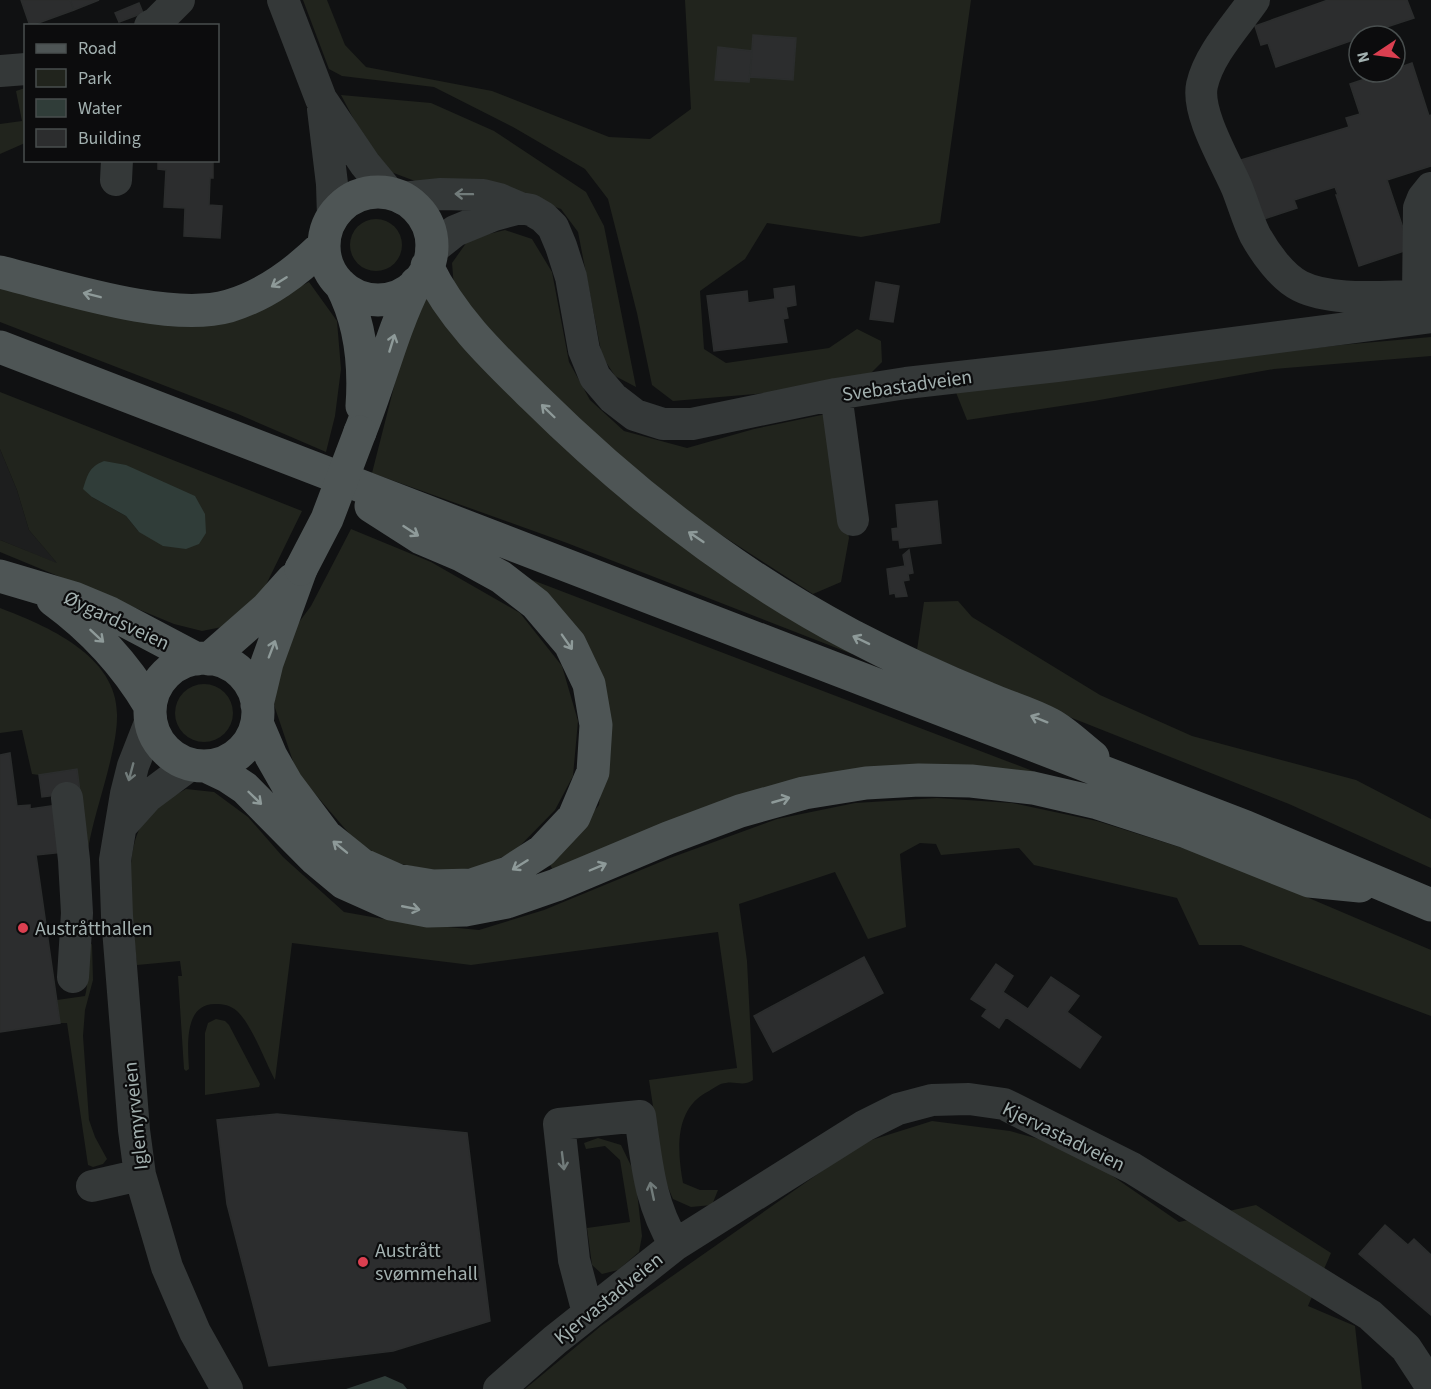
<svg xmlns="http://www.w3.org/2000/svg" width="1431" height="1389" viewBox="0 0 1431 1389" font-family="'Source Sans 3',sans-serif">
<rect width="100%" height="100%" fill="#101112"/>
<path fill="#1d1e1e" d="M0 449 17 490 29 530 58 564 0 540Z"/>
<path fill="#21241d" fill-rule="evenodd" d="M303 0H327L345 45 366 67 492 91 609 137 650 139 691 109 685 0H971L940 223 861 237 767 223 745 259 700 291 704 349 726 363 829 348 857 329 881 341 882 362 866 378 827 388 673 401 652 385 637 313 608 199 585 169 513 127 434 87 342 76 329 69Z
M25 88V143L0 154V124L22 121 16 91Z
M341 95 431 103 494 131 586 192 604 226 636 387 615 376 602 356 578 232 561 209 493 185 431 187 391 172 361 133Z
M350 245a26 26 0 1 1 52 0a26 26 0 1 1-52 0Z
M505 230 532 239 552 272 569 362 590 400 624 431 687 448 754 429 831 413 849 538 841 582 813 594 695 518 623 462 529 376 454 287 452 263 469 239Z
M0 280 246 314 309 282 337 321 341 369 335 416 326 452 238 414 0 322Z
M427 297 855 649 852 654 567 543 372 473 411 320Z
M1431 337V356L1274 369 1094 401 967 420 955 390 1341 345Z
M0 392 302 511 262 593 232 625 202 631 174 624 0 552V540L57 563 29 530 17 490 0 449ZM104 461 139 532 126 516 92 497Z
M351 529 431 562 520 613 562 666 578 721 573 776 555 810 515 851 479 868 436 871 386 861 353 838 297 773 274 705 285 641 311 606Z
M527 578 1038 773 917 769 555 874 549 863 599 805 609 710Z
M958 601 972 617 1100 695 1192 736 1356 780 1431 819V868L1289 804 1062 714 917 650 924 602Z
M0 608C47 626 119 656 117 717 117 730 114 745 111 758 103 793 91 825 86 861L77 770 39 775 32 774 22 730 0 733Z
M175 713a29 29 0 1 1 58 0a29 29 0 1 1-58 0Z
M186 789 214 792 248 817 283 857 344 912 406 923 479 930 544 910 670 858 777 819 855 803 937 798 1012 803 1097 821 1192 851 1276 884 1431 950V1016L1241 945H1199L1177 898 1034 865 1019 848 941 855 936 844 920 843 900 854 906 927 868 939 835 872 739 904 747 961 753 1080C743 1087 736 1081 726 1083 720 1083 714 1088 709 1091 674 1108 677 1150 683 1183L700 1190H718L712 1205 691 1207 673 1199 664 1178 649 1080 737 1068 718 932 471 965 292 943 275 1080C265 1061 252 1025 237 1011 230 1005 224 1004 215 1004 183 1004 188 1048 189 1069L186 1071 184 1069 178 976H182L180 961 137 965C133 923 119 850 148 815 159 803 173 796 186 789Z
M92 944 93 980 85 1010 83 1036 89 1120 95 1137 107 1159 103 1164 93 1167 88 1165 67 1023H60L57 1000 85 996C90 979 84 963 87 946Z
M216 1019 225 1021 229 1025 260 1084 259 1087 205 1095V1033L208 1023Z
M932 1121 1010 1131 1072 1148 1179 1222 1256 1205 1331 1253 1308 1306 1355 1326 1362 1389H525L601 1326 862 1143Z
M598 1138 621 1145 635 1174 642 1236 639 1252 618 1270 602 1274 592 1265 587 1228 630 1222 620 1160 605 1146 586 1149 584 1143Z"/>
<path fill="#303d39" d="M104 461 126 465 195 496 205 514 206 533 199 544 186 549 163 546 139 532 126 516 92 497 83 489C88 474 89 467 104 461Z
M385 1376 403 1384 407 1389H346Z"/>
<path fill="#2c2d2e" stroke="#2b2d2d" stroke-width="1.5" d="M21 0H70L74 10 30 26Z
M70 0H99L74 10Z
M1328 0H1407L1414 18 1359 36V38L1276 67 1268 43 1261 45 1255 26Z
M139 3 143 13 119 22 115 13Z
M753 35 796 38 793 80 750 77Z
M718 47 752 51 749 82 715 80Z
M1412 63 1429 116 1431 115V166L1387 180 1410 249 1359 266 1336 195H1338L1335 187 1294 200 1297 208 1261 220 1241 160 1349 127 1346 118 1360 114 1350 84 1386 72H1395V69Z
M158 160H213V178H210L209 205 222 206 220 238 184 236 185 208 164 207 166 170 158 169Z
M876 282 899 286 893 322 870 319Z
M794 286 796 305 786 307 788 318 783 319 787 342 714 351 707 296 747 291 748 303 775 299 774 289Z
M937 501 941 543 900 548 899 540H893L892 529 898 528 896 505Z
M909 550 913 573 908 574 909 580 903 581 907 596 896 597 895 593 890 594 887 569 905 566 903 555Z
M10 753 17 806 30 805V809L57 805 64 852 36 855 60 1023 0 1032V755Z
M77 769 80 792 42 797 39 775Z
M864 957 883 993 773 1052 754 1016Z
M996 964 1013 976 1003 992 1028 1009 1051 977 1079 996 1067 1012 1101 1037 1080 1068 1006 1017 999 1028 982 1016 987 1009 971 999Z
M277 1114 467 1133 490 1321 393 1351 269 1366 227 1204 217 1120Z
M1385 1225 1408 1245 1414 1239 1431 1255V1315L1359 1254Z"/>
<g fill="none" stroke-linecap="round" stroke-linejoin="round">
<path stroke="#343838" stroke-width="32" d="M283 0 321 99 365 164 389 193
M1254 0C1236 26 1209 54 1202 85 1196 113 1226 162 1237 188 1243 203 1248 221 1255 235 1265 253 1282 277 1300 286 1332 302 1384 296 1418 296
M150 26 156 23 179 0
M0 71 26 69
M323 109 332 184 333 217
M116 180 117 160
M402 198 441 194 483 195 499 199 520 208 531 210 543 217 553 227 561 246 571 277 584 350 595 377 613 398 635 415 663 424H692L836 394 906 383 1057 366 1431 317
M431 250 455 231 494 215 520 208
M1423 314 1418 296 1419 208 1423 198 1431 188
M836 394 853 520
M151 720 133 766 126 794 115 860 117 916 134 1130 140 1175 167 1267 195 1332 227 1389
M67 798 74 860 77 913 73 977
M121 826 147 797 190 765
M92 1186 140 1175
M588 1313 574 1260 559 1124 640 1116C647 1163 649 1202 675 1245
M499 1389 555 1340 675 1245 864 1126 898 1109 932 1100 969 1099 1004 1104 1132 1168 1370 1315 1406 1348 1431 1386"/>
<path stroke="#4e5555" stroke-width="33" d="M324 246a54 54 0 1 1 108 0a54 54 0 1 1-108 0Z
M427 266C452 318 492 356 533 396 627 489 733 573 851 635 895 658 941 679 987 698 1007 707 1030 713 1050 724 1065 732 1079 746 1093 757
M0 272C61 287 169 323 229 306 266 295 296 272 324 245
M341 285C361 323 365 364 362 406
M0 347 1246 827 1431 905
M360 432C380 383 392 330 416 283
M0 576 74 598 110 613 197 659
M53 600C94 630 125 664 150 706
M150 712a54 54 0 1 1 108 0a54 54 0 1 1-108 0Z
M209 659 266 609 292 580
M257 705 267 663 301 569
M257 723 271 756 287 784 326 836 361 864 397 880 433 886 472 885 508 873 542 851 574 817 593 772 596 725 589 684 570 644 536 604 501 577 461 555 421 538 371 506
M206 766 227 776 245 788 314 858 344 883 391 904 428 911 465 910 507 902 556 885 668 838 740 811 804 793 866 783 919 780 971 781 1033 788 1098 803 1184 831 1309 881 1360 886"/>
<path stroke="#4e5555" stroke-width="33" d="M301 569 327 519 360 432"/>
</g>
<defs><path id="oneway-shaft" d="M-6 0H5M1.5-3L5.5 0L1.5 3" fill="none" stroke-width="1.6" stroke-linecap="round" stroke-linejoin="round" transform="scale(1.5)"/></defs>
<g stroke="#717b7a">
<use href="#oneway-shaft" transform="translate(464 194) rotate(-179)"/>
<use href="#oneway-shaft" transform="translate(131 772) rotate(105)"/>
<use href="#oneway-shaft" transform="translate(563 1161) rotate(83)"/>
<use href="#oneway-shaft" transform="translate(652 1191) rotate(-102)"/>
</g>
<g stroke="#8e9a99">
<use href="#oneway-shaft" transform="translate(279 282) rotate(148)"/>
<use href="#oneway-shaft" transform="translate(92 295) rotate(-166)"/>
<use href="#oneway-shaft" transform="translate(392 343) rotate(-73)"/>
<use href="#oneway-shaft" transform="translate(548 411) rotate(-136)"/>
<use href="#oneway-shaft" transform="translate(411 531) rotate(33)"/>
<use href="#oneway-shaft" transform="translate(696 537) rotate(-146)"/>
<use href="#oneway-shaft" transform="translate(97 636) rotate(43)"/>
<use href="#oneway-shaft" transform="translate(861 640) rotate(-154)"/>
<use href="#oneway-shaft" transform="translate(567 642) rotate(55)"/>
<use href="#oneway-shaft" transform="translate(272 649) rotate(-69)"/>
<use href="#oneway-shaft" transform="translate(1039 719) rotate(-158)"/>
<use href="#oneway-shaft" transform="translate(255 798) rotate(44)"/>
<use href="#oneway-shaft" transform="translate(781 800) rotate(-16)"/>
<use href="#oneway-shaft" transform="translate(340 847) rotate(-141)"/>
<use href="#oneway-shaft" transform="translate(520 865) rotate(148)"/>
<use href="#oneway-shaft" transform="translate(598 867) rotate(-23)"/>
<use href="#oneway-shaft" transform="translate(411 908) rotate(11)"/>
</g>
<g fill="#db3f50" stroke="#0c0c0d" stroke-width="2">
<circle cx="23" cy="928" r="6"/>
<circle cx="363" cy="1262" r="6"/>
</g>
<g text-anchor="middle" stroke-width="4.5" stroke-linejoin="round" paint-order="stroke">
<g font-size="20" fill="#a3b1b0" stroke="#0c0c0d">
<text transform="translate(907 385) rotate(-8)" y="7">Svebastadveien</text>
<text transform="translate(117 620) rotate(25)" y="7">Øygardsveien</text>
<text transform="translate(135 1116) rotate(-96)" y="7">Iglemyrveien</text>
<text transform="translate(1064 1136) rotate(26)" y="7">Kjervastadveien</text>
<text transform="translate(608 1298) rotate(-39)" y="7">Kjervastadveien</text>
</g>
<g font-size="20" fill="#a3b1b0" stroke="#0c0c0d" text-anchor="start">
<text x="35" y="935">Austråtthallen</text>
<text x="375" y="1257">Austrått<tspan x="375" dy="23">svømmehall</tspan></text>
</g>
</g>
<rect x="24" y="24" width="195" height="138" fill="#0c0c0d" stroke="#484e4e" stroke-width="1.5"/>
<rect x="36" y="44" width="30" height="9" fill="#4e5555" stroke="#484e4e" stroke-width="1.5"/>
<text x="78" y="54" font-size="18" fill="#a3b1b0">Road</text>
<rect x="36" y="69" width="30" height="18" fill="#21241d" stroke="#484e4e" stroke-width="1.5"/>
<text x="78" y="84" font-size="18" fill="#a3b1b0">Park</text>
<rect x="36" y="99" width="30" height="18" fill="#303d39" stroke="#484e4e" stroke-width="1.5"/>
<text x="78" y="114" font-size="18" fill="#a3b1b0">Water</text>
<rect x="36" y="129" width="30" height="18" fill="#2c2d2e" stroke="#484e4e" stroke-width="1.5"/>
<text x="78" y="144" font-size="18" fill="#a3b1b0">Building</text>
<g transform="translate(1377 54) rotate(257)"><circle r="28" fill="#0c0c0d" stroke="#484e4e" stroke-width="1.5"/>
<path d="M0-4.5L10 22L0 15L-10 22Z" fill="#db3f50"/>
<text y="-9" font-size="16" font-weight="bold" text-anchor="middle" fill="#a3b1b0">N</text>
</g>
</svg>
